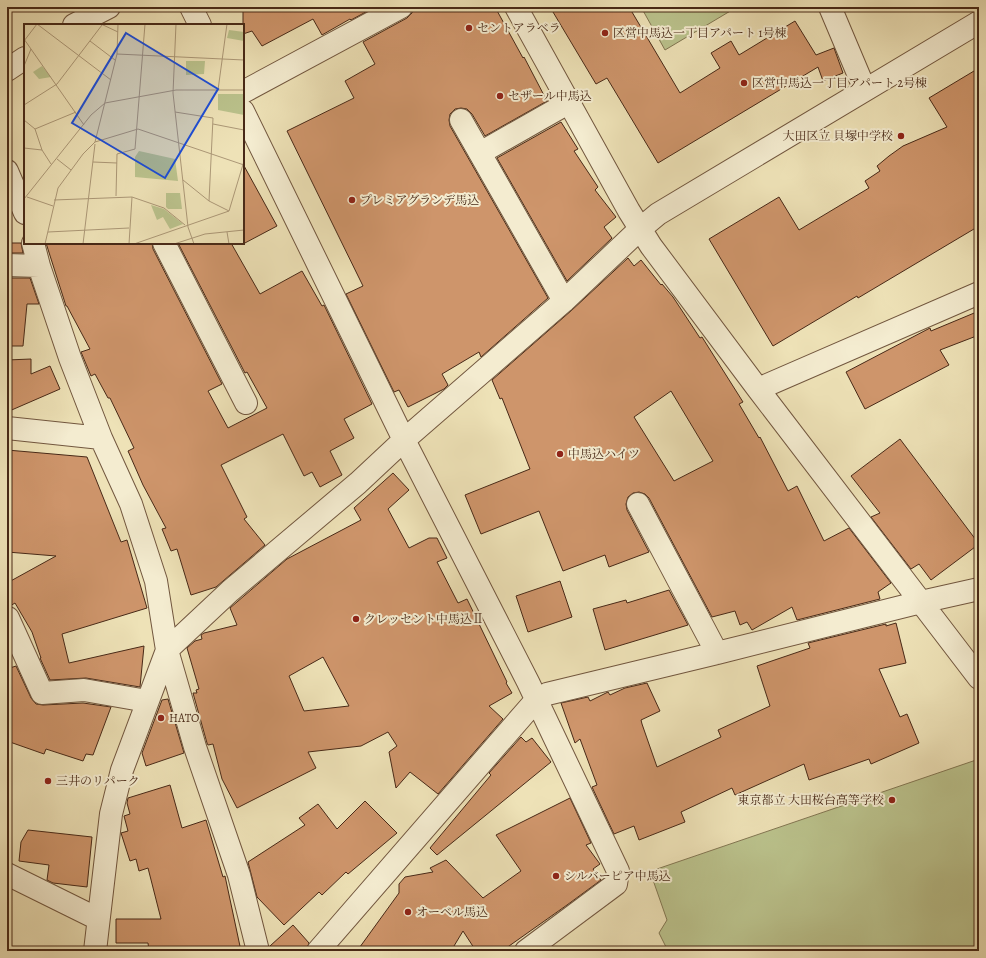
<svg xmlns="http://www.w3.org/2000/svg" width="986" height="958" viewBox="0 0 986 958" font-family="Alegreya,'Noto Serif JP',serif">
<rect width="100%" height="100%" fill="#eee2b7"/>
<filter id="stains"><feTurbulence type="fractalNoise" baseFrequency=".005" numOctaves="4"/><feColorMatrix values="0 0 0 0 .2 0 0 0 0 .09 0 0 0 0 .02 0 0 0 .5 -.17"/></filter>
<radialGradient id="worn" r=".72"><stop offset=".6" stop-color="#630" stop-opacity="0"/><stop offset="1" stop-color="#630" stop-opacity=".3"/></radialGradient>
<path fill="#bbc38d" stroke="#827652" d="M641 7H737L665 50Z
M979 759V951H668L659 933 667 920 653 880 657 869Z"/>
<path fill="#ce956b" stroke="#482917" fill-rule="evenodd" d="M243 7H375L351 20 350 19 322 35 313 19 262 46 252 31 243 34Z
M413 7H495L523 58 524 57 547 101 485 136 472 114 467 109 461 108 455 109 450 114 449 120 450 126 548 298 481 357 479 352 442 374 448 385 444 389 408 407 399 390 394 392 346 294 363 286 287 131 354 98 345 81 375 64 363 42 407 18 412 13Z
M550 7H629L680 93 720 68 711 53 731 41 739 55 795 21 816 55 834 48 843 73 823 81 818 67 658 163 607 78 596 84Z
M979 68V226L858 298 857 296 773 346 709 239 779 197 799 230 869 188 865 181 880 171 877 166 889 156 903 146 947 127 929 98Z
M561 122 578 149 574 151 598 187 595 190 616 217 604 227 612 238 567 281 497 158Z
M243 164 277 226 243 244Z
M7 243H21L23 253H7Z
M46 243H152L153 249 222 384 208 391 228 428 267 408 247 372 245 373 178 243H231L260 294 302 271 322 306 324 305 372 404 344 419 354 438 330 451 342 475 320 487 312 472 304 476 283 434 221 465 247 517 244 519 265 545 216 587 191 595 177 549 171 551 162 529 166 528 143 485 128 451 134 448 110 398H108L95 374 91 376 81 352 90 349 67 306H66Z
M628 258 634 266 641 260 661 285 662 284 673 297 700 338 702 337 743 402 739 404 759 438 760 437 788 491 797 486 824 541 849 528 891 583 878 592 880 599 797 620 792 607 752 630 747 622 740 625 735 611 712 617 649 498 645 494 639 492 633 493 628 497 626 504 627 510 649 552 609 567 605 555 563 571 539 511 481 534 465 495 530 469 502 398 500 399 492 380 572 310ZM671 391 713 461 674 481 634 417Z
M7 278H30L39 304H27L23 346H7Z
M979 311V335L940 350 949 365 865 409 846 372 930 328 931 331Z
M31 359V374L50 366 60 389 7 412V360Z
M900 439 979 544 931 580 919 564 911 569 871 517 880 513 851 476Z
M7 450 87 457 121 542 127 540 147 608 62 634 69 663 144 646 140 687 86 678 50 680 40 658H41L32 632 15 603 10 606H7V583L56 556 7 552Z
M393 473 409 490 388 509 409 548 429 538H437L447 558 437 562 458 603 467 599 507 682 506 683 512 693 489 706 503 719 438 794 410 772 396 788 389 752 397 746 388 732 361 746 308 752 316 768 237 808 222 779 213 744 208 745 207 743 193 693H197L196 690 199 689 187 648 195 641 202 639 201 635 204 633 237 625 230 608 287 559 361 520 354 508ZM323 657 349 706 304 711 289 676Z
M560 581 572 617 528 632 516 596Z
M669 590 688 625 605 650 593 609 626 600 627 603Z
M896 623 906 663 879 669 900 717 907 714 919 743 871 764 869 759 809 780 804 764 735 795 732 788 681 812 685 822 639 840 634 826 614 834 592 787 597 785 580 739 575 743 561 703 588 697 590 701 608 692 610 695 625 688 647 683 660 711 641 720 642 724 657 767 721 737 718 730 770 706 757 666 810 648 808 643 886 624V626Z
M16 666 31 698 36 704 43 705 83 703 111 707 93 755 86 754 83 761 46 749 44 754 7 741V669Z
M168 699 184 753 146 766 142 753 162 700Z
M521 737 526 742 532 738 551 762 437 855 430 848 491 775 489 773Z
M170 785 182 828 206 820 223 877 225 876 241 951H149L148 943H116V919H161L148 868 139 871 136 859 130 861 121 833 128 831 124 816 130 814 127 803 128 798Z
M570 798 591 843 586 845 600 864 593 869 601 880 567 905 502 951H476L463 931 451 951H357L399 893V884L405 877 433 872 430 868 446 860 483 898 521 871 496 835Z
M365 801 397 833 348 874 346 872 322 895 319 892 284 925 257 897 248 862 305 825 299 818 318 804 337 829Z
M28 830 92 837 87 887 53 883 47 880 49 865 19 861 21 842Z
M293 925 309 943 306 951H270V946Z"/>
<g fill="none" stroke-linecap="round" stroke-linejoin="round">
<defs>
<path id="minor" d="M191 7 200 25
M516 7 629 211 651 246 758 389 979 678
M830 7 865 90
M74 25 109 7
M7 70 25 58
M243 92 401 7
M243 111 404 440 528 682 618 871 616 884 526 951
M461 120 564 301
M480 153 568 103
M7 171 25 213
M33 243 39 266 70 358 101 438 131 504 156 581 167 650 195 747 239 875 258 951
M164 243 246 403
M7 265 39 266
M758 389 979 293
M7 428 101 438
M638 504 717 653
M8 618 42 693 84 690 147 701
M7 874 98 919
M95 951 111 814 122 770 167 650 230 591 358 483 404 440 564 301 640 229 658 214 979 22
M318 951 537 699 547 694 717 653 921 602 979 589"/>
</defs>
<use href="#minor" stroke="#72573f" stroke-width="24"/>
<use href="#minor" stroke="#f4ecd0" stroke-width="22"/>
</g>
<g fill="#8f2418" stroke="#f4ecd0" stroke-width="1.5">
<circle cx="469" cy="28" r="4"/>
<circle cx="605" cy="33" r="4"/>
<circle cx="744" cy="83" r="4"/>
<circle cx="500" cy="96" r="4"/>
<circle cx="901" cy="136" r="4"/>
<circle cx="352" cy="200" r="4"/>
<circle cx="560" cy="454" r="4"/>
<circle cx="356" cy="619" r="4"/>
<circle cx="161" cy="718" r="4"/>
<circle cx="48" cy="781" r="4"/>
<circle cx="892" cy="800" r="4"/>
<circle cx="556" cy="876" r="4"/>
<circle cx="408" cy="912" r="4"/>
</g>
<g text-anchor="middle" stroke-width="4" stroke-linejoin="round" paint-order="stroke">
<g font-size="12" fill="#482917" stroke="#f4ecd0" text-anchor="start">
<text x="477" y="32">セントアラベラ</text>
<text x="613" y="37">区営中馬込一丁目アパート 1号棟</text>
<text x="752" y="87">区営中馬込一丁目アパート 2号棟</text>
<text x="508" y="100">セザール中馬込</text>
<text x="893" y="140" text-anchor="end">大田区立 貝塚中学校</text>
<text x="360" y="204">プレミアグランデ馬込</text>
<text x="568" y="458">中馬込ハイツ</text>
<text x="364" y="623">クレッセント中馬込Ⅱ</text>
<text x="169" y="722">HATO</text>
<text x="56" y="785">三井のリパーク</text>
<text x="884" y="804" text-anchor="end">東京都立 大田桜台高等学校</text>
<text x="564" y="880">シルバーピア中馬込</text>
<text x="416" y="916">オーベル馬込</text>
</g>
</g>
<g transform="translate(24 24)">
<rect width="220" height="220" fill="#eee2b7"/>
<path d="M205 6 220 8V17L203 14ZM162 37H181L180 50 162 51ZM18 42 27 53 15 55 9 48ZM194 70H220V91L194 86ZM115 127 151 135 154 157 111 153V133ZM142 169H156L158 185H144L142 183ZM127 181 140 185 159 200 146 205 139 193 133 196Z" fill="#bbc38d"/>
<path fill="none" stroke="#ac9877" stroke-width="1" d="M13 0 87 56M77 0 94 8M152 0 149 69 164 203 170 220M0 15 60 101M0 17 13 0M66 17 91 36M93 30 220 36M0 42 7 25M194 66 203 0M0 81 33 60 78 1M151 88 189 94 185 177M0 96 11 105 18 126 27 140M189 100 220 106M11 105 52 88M71 118 114 105 220 141M0 124 18 126M33 135 47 146M69 138 93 139M159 156 185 177 205 187 220 137M92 172 93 130 111 125 121 0M3 173 29 182M0 175 67 91 81 79 152 66H220M30 176 108 173 140 184 161 201M24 208 105 204M203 208 205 220M21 220 34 164 59 130 71 118 93 30 94 0M59 220 71 120M105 220 108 173M110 220 205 187M150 220 181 210 220 206"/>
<path fill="#1d4ed8" fill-opacity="0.15" stroke="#1d4ed8" stroke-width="2" d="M102 9 194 65 141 154 48 99Z"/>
<rect width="220" height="220" fill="none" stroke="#482917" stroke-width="2"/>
</g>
<rect width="986" height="958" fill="none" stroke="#eee2b7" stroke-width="24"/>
<rect x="8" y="8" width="970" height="942" fill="none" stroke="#482917" stroke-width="2"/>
<rect x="12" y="12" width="962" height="934" fill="none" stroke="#482917"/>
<rect width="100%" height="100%" filter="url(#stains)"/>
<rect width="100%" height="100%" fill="url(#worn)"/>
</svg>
